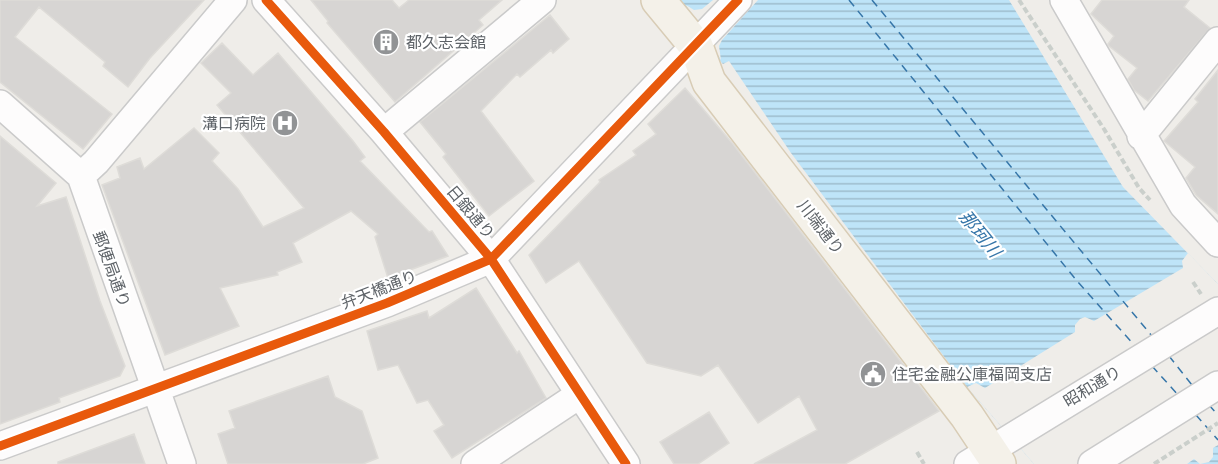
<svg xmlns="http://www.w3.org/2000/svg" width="1218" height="464" viewBox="0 0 1218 464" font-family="'PT Sans Narrow','Noto Sans JP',sans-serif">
<defs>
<pattern id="water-rules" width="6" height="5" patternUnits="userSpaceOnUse" patternTransform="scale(1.5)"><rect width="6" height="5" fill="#bee4f8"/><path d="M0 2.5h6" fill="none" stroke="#9ebccd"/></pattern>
</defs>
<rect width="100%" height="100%" fill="#efede9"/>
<path fill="url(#water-rules)" d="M681 0H1009L1123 187 1218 284V464H1034L967 387 791 153 729 61 723 64 721 62Z"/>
<path fill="#efede9" d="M713 0H758L722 40 719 46 721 60 686 5 694 10 702 9Z
M1188 253 1218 284V445L1213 448V457L1209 462 1200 464 1194 459 1187 464H1034L967 387 976 383 985 388 1075 332V325L1080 319 1085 317 1094 321 1183 268 1182 261Z"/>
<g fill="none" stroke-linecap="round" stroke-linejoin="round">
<path stroke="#3676a9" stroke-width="1.5" stroke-dasharray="8 6" stroke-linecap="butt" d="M849 0 1077 281 1135 346
M872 0 1152 336
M1169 356 1192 385
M1152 366 1179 396
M1209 405 1218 415
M1196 415 1218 440"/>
</g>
<path fill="#d7d5d3" stroke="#dedcd8" stroke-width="1.5" d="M0 0H204L150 58 128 87 103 66 105 62 39 7 15 37 112 114 83 149 0 82Z
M311 0H392L399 8 409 0H502L479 20 483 25 395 102 327 23 328 21Z
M1102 0H1189L1184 7 1210 28 1148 101 1134 90 1128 79 1137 68 1109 46 1108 44 1114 36 1091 14Z
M550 15 569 39 553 53 551 50 520 77 517 74 481 111 534 181 489 216 443 157 446 154 420 122Z
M222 43 253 75 278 53 353 141 365 157 360 161 429 232 432 231 448 256 388 278 375 237 378 234 351 211 293 243 302 262 277 272 278 275 220 288 239 326 165 355 102 185 120 178 117 167 140 158 144 169 194 128 219 153 212 161 238 189 263 227 304 208 217 105 231 93 201 63Z
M1218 70V214L1196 195 1186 178 1195 167 1164 141 1198 102 1195 99Z
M685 88 733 144 939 411 845 464H754L817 430 799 396 758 423 718 365 701 376 647 363 579 261 546 283 529 255 600 182 599 180 636 155 633 151 656 134 648 124Z
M0 136 56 183 37 206 66 197 100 301 125 366 120 376 59 398 60 402 0 424Z
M476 288 517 353 519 351 546 398 452 458 434 431 444 425 428 400 417 403 398 365 378 370 367 331 427 311 429 318Z
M328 376 335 397 362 411 378 458 363 464H228L218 434 235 428 229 411Z
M709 412 729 443 698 464H674L660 442Z
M134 434 145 464H58V462Z"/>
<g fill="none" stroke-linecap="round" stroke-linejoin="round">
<defs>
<path id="minor" d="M266 0 384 132 491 259 626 464
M1064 0 1183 205 1218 243
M0 104 81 176 182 464
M384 132 542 0
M1141 136 1218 41
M81 176 96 162 233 0
M0 446 387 303 491 259 738 0
M475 464 579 395
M968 464 1218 311
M1092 464 1218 385"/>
<path id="major" d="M658 0 696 46 709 82 967 416 999 464"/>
</defs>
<use href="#minor" stroke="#cacaca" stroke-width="30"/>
<use href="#major" stroke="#d8ccb5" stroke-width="36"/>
<path stroke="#cacfcb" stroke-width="4" stroke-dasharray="6 3" stroke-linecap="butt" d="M1019 0 1104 129 1139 188 1150 200
M1193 282 1201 294
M917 452 924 464
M1154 464 1218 423"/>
<use href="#minor" stroke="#fdfcfc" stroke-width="27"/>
<use href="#major" stroke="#f4f1e9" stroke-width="33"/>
<defs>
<path id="cycleway" d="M266 0 384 132 491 259 626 464
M0 446 387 303 491 259 738 0"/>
</defs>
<use href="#cycleway" stroke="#fff" stroke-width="13"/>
<use href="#cycleway" stroke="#e8590c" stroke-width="9"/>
</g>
<defs>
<symbol id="building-disc" viewBox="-11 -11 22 22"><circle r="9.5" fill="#919395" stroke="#fff"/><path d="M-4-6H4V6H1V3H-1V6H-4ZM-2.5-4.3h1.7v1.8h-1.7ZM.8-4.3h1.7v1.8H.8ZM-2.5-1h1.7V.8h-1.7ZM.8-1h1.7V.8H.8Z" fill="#fff"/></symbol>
<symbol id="hospital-disc" viewBox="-11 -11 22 22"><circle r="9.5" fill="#919395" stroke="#fff"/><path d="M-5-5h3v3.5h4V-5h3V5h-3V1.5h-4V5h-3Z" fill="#fff"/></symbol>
<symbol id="civic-disc" viewBox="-11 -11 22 22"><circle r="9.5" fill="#919395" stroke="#fff"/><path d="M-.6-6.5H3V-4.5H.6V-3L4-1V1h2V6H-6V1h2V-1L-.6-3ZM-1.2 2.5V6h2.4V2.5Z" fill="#fff"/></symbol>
</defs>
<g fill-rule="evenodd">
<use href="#building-disc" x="371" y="27" width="30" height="30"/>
<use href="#hospital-disc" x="270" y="108" width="30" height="30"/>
<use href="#civic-disc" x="858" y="359" width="30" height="30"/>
</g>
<g text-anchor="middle" stroke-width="4.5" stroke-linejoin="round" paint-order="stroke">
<g font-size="16" fill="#5e6368" stroke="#fff" text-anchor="start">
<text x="406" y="48">都久志会館</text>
<text x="266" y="129" text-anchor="end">溝口病院</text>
<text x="892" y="380">住宅金融公庫福岡支店</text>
</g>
<g font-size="16" fill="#5e6368" stroke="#fff">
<text transform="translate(471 212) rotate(50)" y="6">日銀通り</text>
<text transform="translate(821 227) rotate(52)" y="6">川端通り</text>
<text transform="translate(112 269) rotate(70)" y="6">郵便局通り</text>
<text transform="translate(379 289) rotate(-21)" y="6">弁天橋通り</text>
<text transform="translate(1092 386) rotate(-31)" y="6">昭和通り</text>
</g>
<g font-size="18" font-style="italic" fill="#3676a9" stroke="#fff">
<text transform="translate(980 234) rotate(51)" y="6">那珂川</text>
</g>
</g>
</svg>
